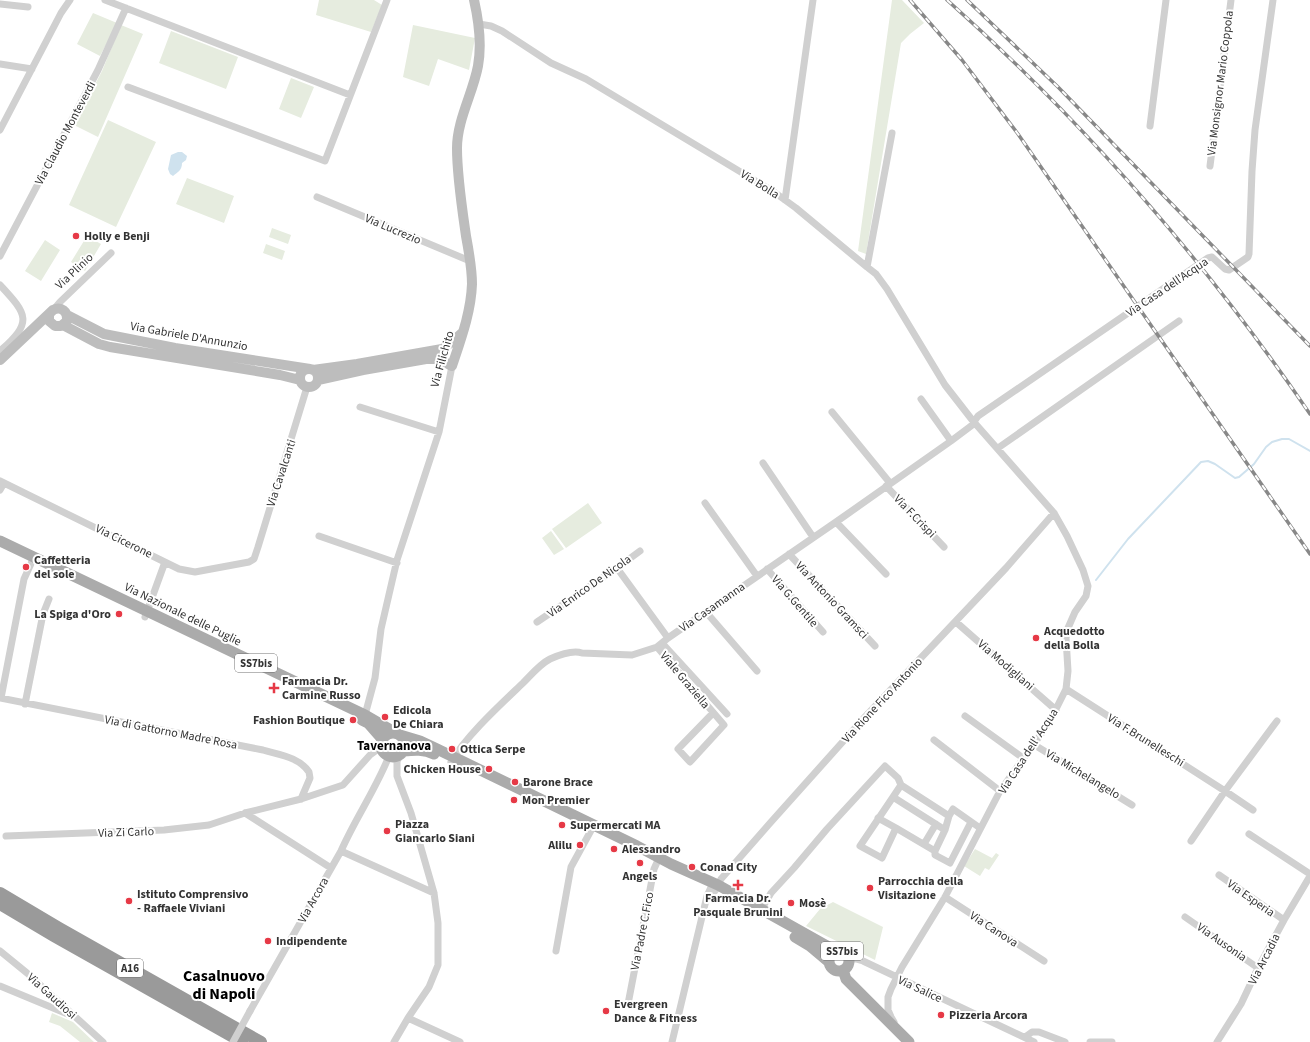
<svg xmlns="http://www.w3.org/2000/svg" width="1310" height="1042" viewBox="0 0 1310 1042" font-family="'Source Sans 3',sans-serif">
<rect width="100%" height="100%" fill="#fff"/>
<path fill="#e6ecdf" d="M319 0H374L382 5 371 32 316 15Z
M892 0H902L924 23 910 34 901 43 866 254 858 251Z
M93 13 117 23 100 56 77 44Z
M121 25 143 34 98 137 74 125 102 71Z
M413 25 475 38 469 70 438 59 429 86 403 77Z
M171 31 238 57 226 89 159 63Z
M291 78 314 87 301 118 279 109Z
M108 120 156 142 116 227 69 205Z
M187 178 234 196 224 223 176 204Z
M272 228 291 235 288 244 269 237Z
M87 236 101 244 85 271 71 262Z
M45 240 60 250 41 281 25 271Z
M266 244 285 251 282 260 263 253Z
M588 503 602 523 566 548 552 529Z
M551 531 564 549 554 555 542 538Z
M975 849 992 858 996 853 999 855 989 870 985 868 980 876 964 866Z
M833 902 883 927 875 960 806 926 820 909Z
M52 1013 73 1022 94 1042H80L60 1026 49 1022Z"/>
<path fill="#cfe2ee" d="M178 152H182L187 156 186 160 182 163C182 170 178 172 173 176L170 174 168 169 171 155Z"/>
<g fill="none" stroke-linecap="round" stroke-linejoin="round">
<path stroke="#cfe2ee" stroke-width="2" d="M1096 580 1128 539 1201 462 1208 461 1215 464 1235 478 1239 477 1254 464 1266 447 1272 442 1282 439H1289L1310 451"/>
<path stroke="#d0d0d0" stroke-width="7" d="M105 0 350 95
M0 4 28 7
M479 24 491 26 502 31 551 63 586 79 774 192 796 208 867 267 876 274 887 289 945 385 973 421 1054 513 1067 536 1083 570 1088 586 1086 596 1075 612 1068 628 1066 638 1068 671 1066 689 1049 723 1000 791 945 897 902 967 891 989 888 997V1010L891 1017 894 1022
M0 64 32 69
M128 87 325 161 387 0
M1150 126 1166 0
M0 130 61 13 70 0
M1210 166 1231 0
M317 197 470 261
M785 200 813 0
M0 256 98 70 126 8
M867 267 892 133
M0 285C28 315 33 322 0 351
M55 308 60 302 111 253
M921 399 951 441
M360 407 439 432
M832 412 890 483
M998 448 1179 321
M763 463 813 537
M0 481 179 569 195 572 249 562 254 559 258 547 307 387
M886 486 944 547
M0 490 4 483
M705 503 757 576
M836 522 886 574
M319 536 397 563
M789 554 875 646
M617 568 668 638
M767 569 823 632
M706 612 757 671
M145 617 165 562
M537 622 617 568 640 551
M956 622 1056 710
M662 643 727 714
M657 647 724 725 690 762 678 749 713 713
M1066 689 1225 791 1253 810
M0 698 263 750C280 755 299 757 309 772L310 778 301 799
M1 698 24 579 34 557
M25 704 43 614 49 599
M365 715 375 678 381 629 397 560 439 432 452 366
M965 716 1023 758
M934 740 1000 791
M1033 744 1132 805
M451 762C466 736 500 705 523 683 531 675 540 664 550 659 559 655 573 650 582 653L632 655 657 647 668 638 836 522 951 441 971 426 978 416 1208 258 1212 257 1225 269 1229 270 1248 257 1249 254 1252 171 1255 130 1273 0
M901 785 949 816
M245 813 331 868
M878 818 896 828 882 858 860 846 893 797
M896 828 935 851 945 830
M1249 834 1310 874
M6 836 164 830 209 825 245 813 301 799 343 785 370 755 381 747
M1191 841 1225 791 1277 721
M924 844 936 824
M341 851 434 893
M935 851V855L950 863 971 822
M1219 875 1284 920
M715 891 721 879 771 822 864 718 1006 568 1054 513
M945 897 1044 961
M761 910 771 893 794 868 827 829 885 766 898 778 901 785 893 797 945 830 949 816 953 809 980 828
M1185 917 1258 968
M0 951 27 973 103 1042
M556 951 571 867 594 825
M849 959H856L863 961 1034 1042
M0 986 70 1015
M628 1004 654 869 659 858
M250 1011 341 851C355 819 376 789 389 756
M408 1018 460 1042
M1025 1037 1032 1032H1039L1065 1042
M394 1042 408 1018 429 987 438 965V923L434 893 411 813 397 776V761L402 753
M672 1042 707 896 713 883
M1090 1042H1112
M1217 1042 1241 1004 1258 968 1284 920 1310 876"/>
<path stroke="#bdbdbd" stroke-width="10" d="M67 315 104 334 175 348 310 369
M63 325 99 344 110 347 280 375 300 380
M0 360 53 310C61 306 68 311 67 321L61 326H55L49 321V314
M300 378a9 9 0 1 1 18 0a9 9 0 1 1-18 0Z
M313 370 357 364 442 349 452 342 462 333
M318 380 363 370 426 359H439L452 366C461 339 471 312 472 284 472 268 469 252 466 236 462 208 457 176 457 148 457 120 473 93 478 66 482 44 479 22 474 0"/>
<path stroke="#ababab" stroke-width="11" d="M0 541 365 715 396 733
M362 720 368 723 382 739
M381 745a12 12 0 1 1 24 0a12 12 0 1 1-24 0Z
M400 735 420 741 437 749 637 846 671 864 718 885 836 951
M403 751C414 750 424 749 434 754
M795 937 810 946 829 962
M829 961a10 10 0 1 1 20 0a10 10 0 1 1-20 0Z
M843 970 846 979 909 1042"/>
<path stroke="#9a9a9a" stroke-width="12" d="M0 893 59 928 261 1042
M0 904 54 936 242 1042"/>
<defs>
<path id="rail" d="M910 0 962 60 1018 134 1310 554
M947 0C1084 122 1206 262 1310 414
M967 0 1058 87 1310 346"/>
</defs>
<use href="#rail" stroke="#888" stroke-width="3.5"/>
<use href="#rail" stroke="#fff" stroke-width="2" stroke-dasharray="6" stroke-linecap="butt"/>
<path stroke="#d0d0d0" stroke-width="7" d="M233 1042 250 1011"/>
</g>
<g fill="#e63946" stroke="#fff" stroke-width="1.5">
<circle cx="76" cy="236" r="4"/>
<circle cx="26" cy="567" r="4"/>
<circle cx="119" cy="614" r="4"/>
<circle cx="1036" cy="638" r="4"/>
<path d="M272 682h4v4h4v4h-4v4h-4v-4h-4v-4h4z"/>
<circle cx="385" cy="717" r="4"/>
<circle cx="353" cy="720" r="4"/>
<circle cx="452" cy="749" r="4"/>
<circle cx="489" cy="769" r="4"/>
<circle cx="515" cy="782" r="4"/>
<circle cx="514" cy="800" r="4"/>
<circle cx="562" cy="825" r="4"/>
<circle cx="387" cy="831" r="4"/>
<circle cx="580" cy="845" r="4"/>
<circle cx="614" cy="849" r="4"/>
<circle cx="640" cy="863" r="4"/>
<circle cx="692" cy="867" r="4"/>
<path d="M736 879h4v4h4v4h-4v4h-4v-4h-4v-4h4z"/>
<circle cx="870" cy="888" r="4"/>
<circle cx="129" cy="901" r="4"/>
<circle cx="791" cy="903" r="4"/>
<circle cx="268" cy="941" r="4"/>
<circle cx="606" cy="1011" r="4"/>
<circle cx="941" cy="1015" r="4"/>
</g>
<g text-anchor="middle" stroke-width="4" stroke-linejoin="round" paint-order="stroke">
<g fill="#fff" stroke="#707070" stroke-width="1">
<rect x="235" y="654" width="42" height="18" rx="3"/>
<rect x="821" y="942" width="42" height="18" rx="3"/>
<rect x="117" y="959" width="26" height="18" rx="3"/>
</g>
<g font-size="11" font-weight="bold" fill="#333">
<text x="256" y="667">SS7bis</text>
<text x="842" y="955">SS7bis</text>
<text x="130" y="972">A16</text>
</g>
<g font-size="12" fill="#333" stroke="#fff">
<text transform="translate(1220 83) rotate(-83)" y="4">Via Monsignor Mario Coppola</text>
<text transform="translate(65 133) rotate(-62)" y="4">Via Claudio Monteverdi</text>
<text transform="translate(760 184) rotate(32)" y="4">Via Bolla</text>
<text transform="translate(393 229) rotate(23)" y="4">Via Lucrezio</text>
<text transform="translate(74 271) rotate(-43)" y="4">Via Plinio</text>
<text transform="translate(1167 287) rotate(-34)" y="4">Via Casa dell'Acqua</text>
<text transform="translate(189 336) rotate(10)" y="4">Via Gabriele D'Annunzio</text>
<text transform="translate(442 359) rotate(-74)" y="4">Via Filichito</text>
<text transform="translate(281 473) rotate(-72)" y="4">Via Cavalcanti</text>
<text transform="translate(915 516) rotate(46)" y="4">Via F.Crispi</text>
<text transform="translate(124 541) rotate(26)" y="4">Via Cicerone</text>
<text transform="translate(589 586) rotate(-35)" y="4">Via Enrico De Nicola</text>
<text transform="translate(832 600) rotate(47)" y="4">Via Antonio Gramsci</text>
<text transform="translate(795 601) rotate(49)" y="4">Via G.Gentile</text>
<text transform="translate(712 607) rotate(-35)" y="4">Via Casamanna</text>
<text transform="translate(183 614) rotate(26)" y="4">Via Nazionale delle Puglie</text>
<text transform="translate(1006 665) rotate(41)" y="4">Via Modigliani</text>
<text transform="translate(685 680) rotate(50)" y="4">Viale Graziella</text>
<text transform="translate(882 700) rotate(-47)" y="4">Via Rione Fico Antonio</text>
<text transform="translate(171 732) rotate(11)" y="4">Via di Gattorno Madre Rosa</text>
<text transform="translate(1146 740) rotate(32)" y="4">Via F.Brunelleschi</text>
<text transform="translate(1028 751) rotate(-57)" y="4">Via Casa dell' Acqua</text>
<text transform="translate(1083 774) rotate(31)" y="4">Via Michelangelo</text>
<text transform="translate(126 832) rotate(-2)" y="4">Via Zi Carlo</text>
<text transform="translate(1251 898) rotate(35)" y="4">Via Esperia</text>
<text transform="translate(313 900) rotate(-61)" y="4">Via Arcora</text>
<text transform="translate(994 929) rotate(33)" y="4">Via Canova</text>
<text transform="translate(642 931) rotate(-79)" y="4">Via Padre C.Fico</text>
<text transform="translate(1222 942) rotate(35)" y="4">Via Ausonia</text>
<text transform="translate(1264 959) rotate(-63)" y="4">Via Arcadia</text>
<text transform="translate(920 989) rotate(25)" y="4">Via Salice</text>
<text transform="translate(52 996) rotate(42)" y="4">Via Gaudiosi</text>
</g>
<g font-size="12" font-weight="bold" fill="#333" stroke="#fff" text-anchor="start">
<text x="84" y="240">Holly e Benji</text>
<text x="34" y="564">Caffetteria<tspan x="34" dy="14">del sole</tspan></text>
<text x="111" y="618" text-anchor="end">La Spiga d'Oro</text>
<text x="1044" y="635">Acquedotto<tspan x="1044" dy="14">della Bolla</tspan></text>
<text x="282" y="685">Farmacia Dr.<tspan x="282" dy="14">Carmine Russo</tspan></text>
<text x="393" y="714">Edicola<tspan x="393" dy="14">De Chiara</tspan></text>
<text x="345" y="724" text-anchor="end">Fashion Boutique</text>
<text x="460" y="753">Ottica Serpe</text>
<text x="481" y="773" text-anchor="end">Chicken House</text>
<text x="523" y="786">Barone Brace</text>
<text x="522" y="804">Mon Premier</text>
<text x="395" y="828">Piazza<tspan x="395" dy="14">Giancarlo Siani</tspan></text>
<text x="570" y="829">Supermercati MA</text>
<text x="572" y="849" text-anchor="end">Alilu</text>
<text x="622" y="853">Alessandro</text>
<text x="700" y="871">Conad City</text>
<text x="640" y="880" text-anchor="middle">Angels</text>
<text x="878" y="885">Parrocchia della<tspan x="878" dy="14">Visitazione</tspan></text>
<text x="137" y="898">Istituto Comprensivo<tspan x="137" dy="14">- Raffaele Viviani</tspan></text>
<text x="738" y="902" text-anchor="middle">Farmacia Dr.<tspan x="738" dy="14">Pasquale Brunini</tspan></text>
<text x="799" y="907">Mosè</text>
<text x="276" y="945">Indipendente</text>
<text x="614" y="1008">Evergreen<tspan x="614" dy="14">Dance &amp; Fitness</tspan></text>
<text x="949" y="1019">Pizzeria Arcora</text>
</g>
<g font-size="13" font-weight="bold" fill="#000" stroke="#fff">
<text x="394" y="750">Tavernanova</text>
</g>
<g font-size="16" font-weight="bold" fill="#000" stroke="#fff">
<text x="224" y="981">Casalnuovo<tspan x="224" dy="18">di Napoli</tspan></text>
</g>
</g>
</svg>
